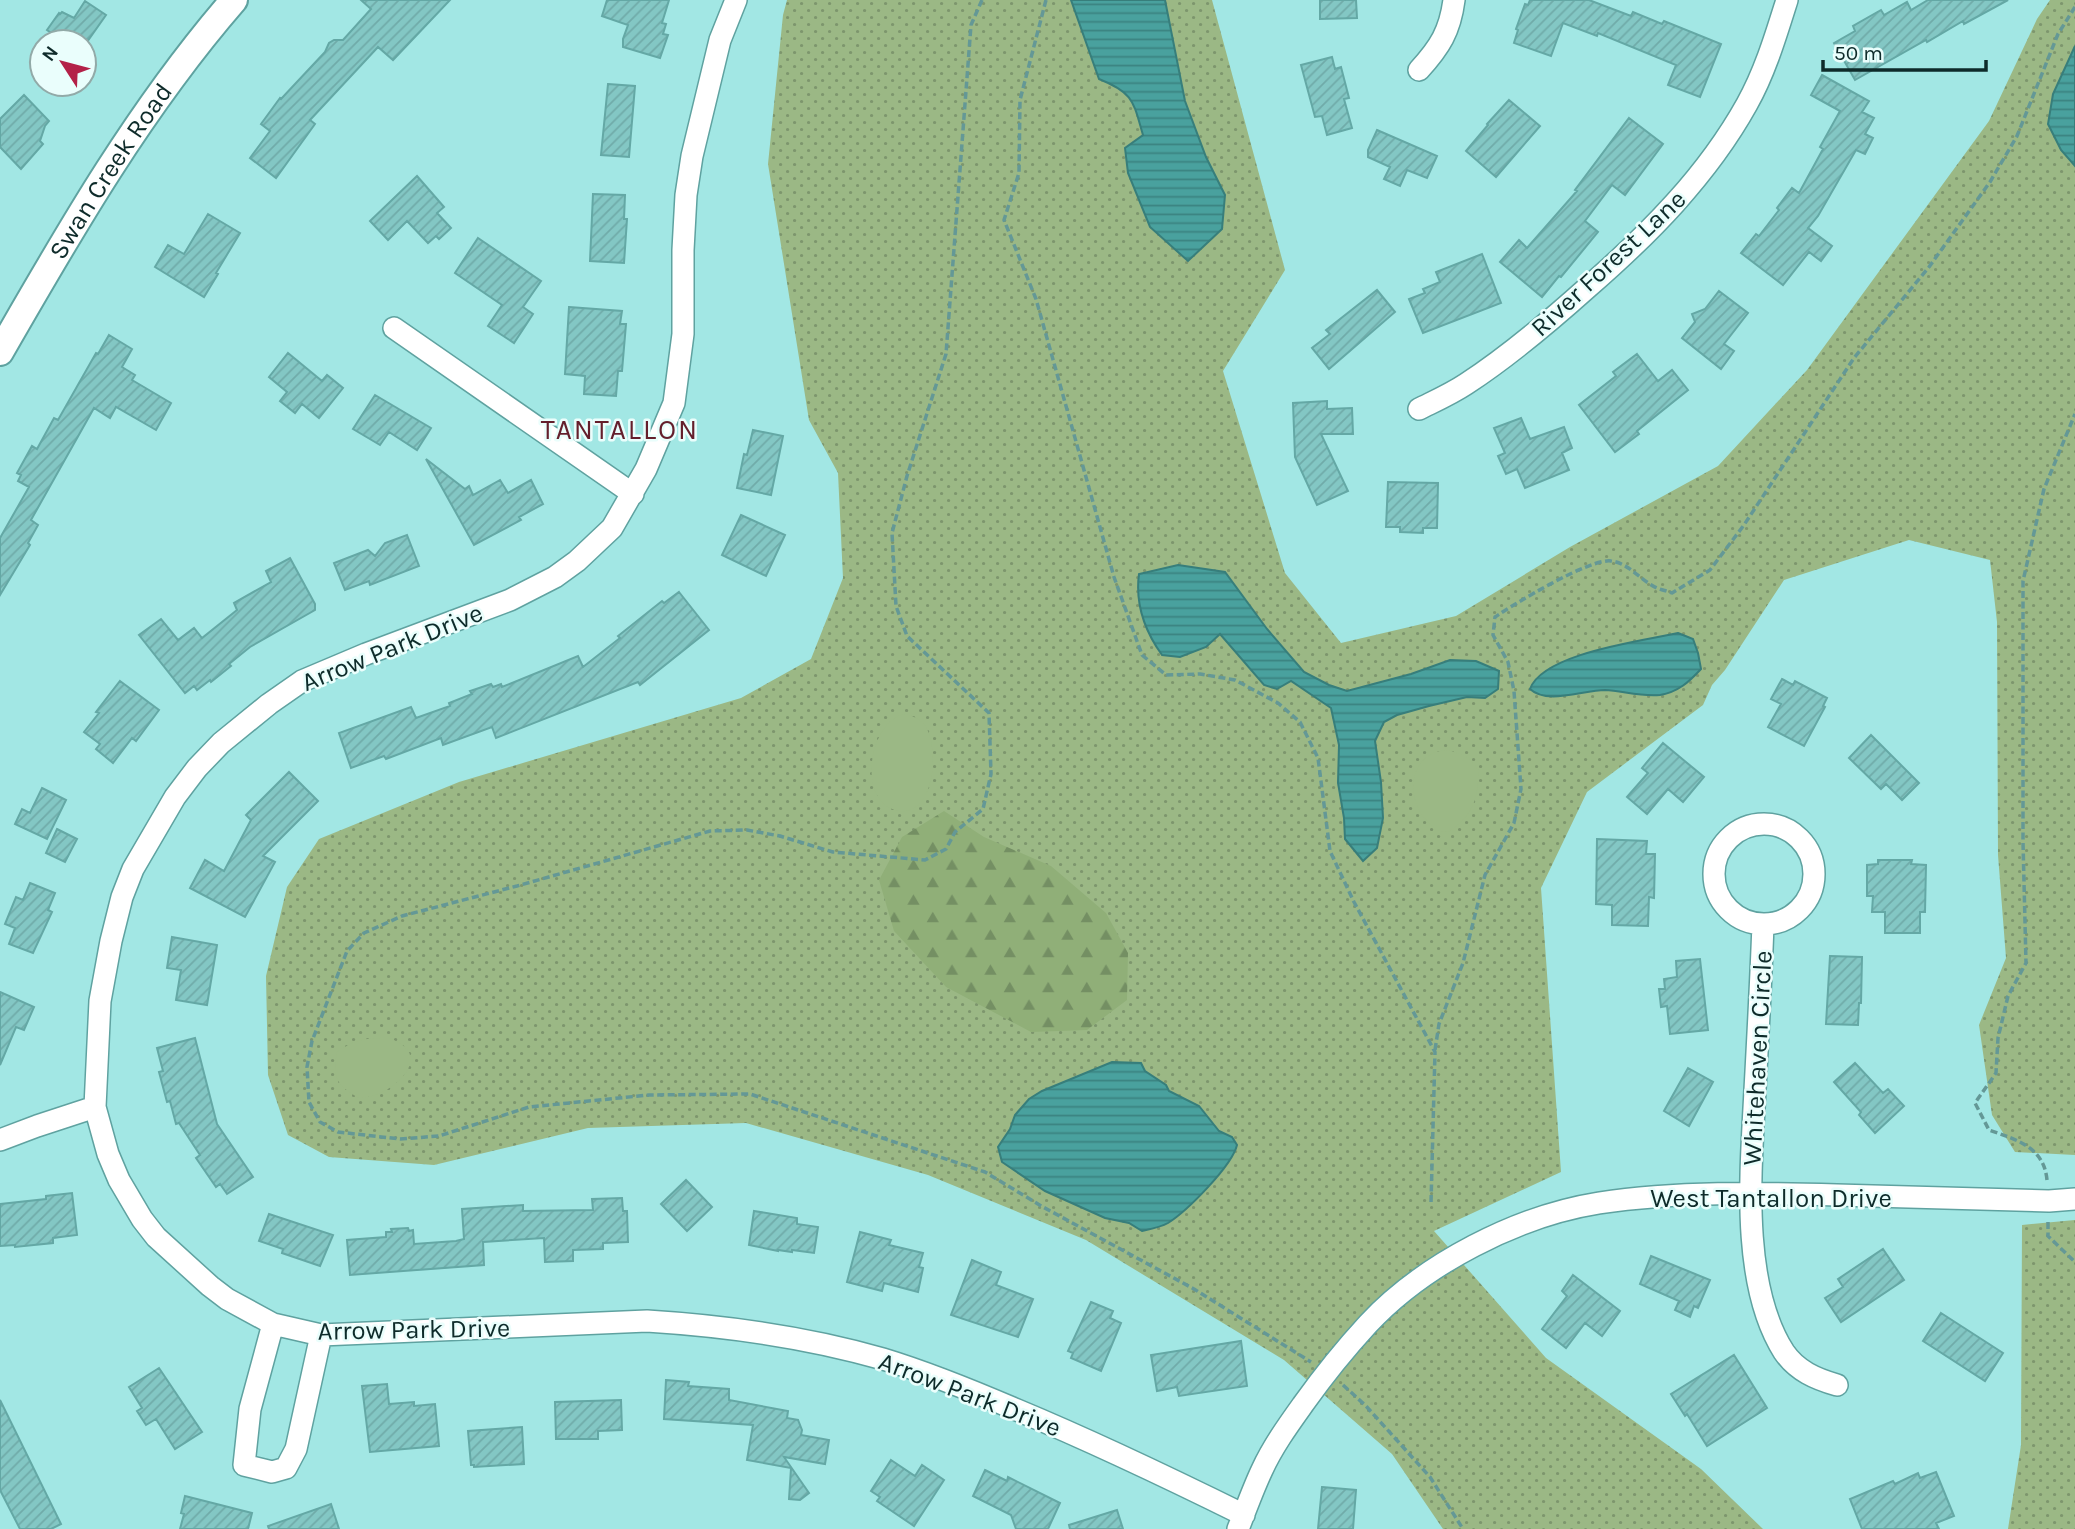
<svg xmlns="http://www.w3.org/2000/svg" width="2075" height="1529" viewBox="0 0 2075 1529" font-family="Karla,sans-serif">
<defs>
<pattern id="grass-dots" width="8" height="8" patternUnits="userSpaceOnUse" patternTransform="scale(1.75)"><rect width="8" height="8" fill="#9bb885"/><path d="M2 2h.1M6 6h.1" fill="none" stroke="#7d966d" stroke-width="1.8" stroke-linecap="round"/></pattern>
<pattern id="forest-firs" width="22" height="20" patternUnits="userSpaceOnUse" patternTransform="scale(1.75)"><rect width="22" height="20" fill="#90af78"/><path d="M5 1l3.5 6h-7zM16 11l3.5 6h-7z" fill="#748f63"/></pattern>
<pattern id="water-rules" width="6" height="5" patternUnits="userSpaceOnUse" patternTransform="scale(1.75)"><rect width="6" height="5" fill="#49a19e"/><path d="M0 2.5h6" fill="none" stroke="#3b8381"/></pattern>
<pattern id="building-hatch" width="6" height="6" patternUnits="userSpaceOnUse" patternTransform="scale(1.75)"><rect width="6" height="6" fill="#83c7c4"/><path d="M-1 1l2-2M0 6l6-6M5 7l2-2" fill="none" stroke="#70aba9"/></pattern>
</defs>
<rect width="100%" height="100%" fill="#a2e7e4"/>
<path fill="url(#grass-dots)" d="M787 0H1212L1285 270 1223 371 1285 573 1341 643 1456 616 1570 547 1718 466 1807 370 1989 121 2037 19 2050 0H2075V1155L2015 1152 1992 1115 1979 1025 2006 958 1998 855 1997 622 1990 560 1909 540 1784 580 1725 670 1712 685 1703 705 1587 792 1541 888 1561 1172 1434 1231 1546 1358 1701 1469 1763 1529H1443L1392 1454 1284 1360 1086 1240 928 1175 746 1123 588 1128 434 1165 329 1157 288 1135 268 1075 266 976 287 887 319 839 459 782 741 698 811 659 843 578 838 473 809 420 768 164 783 15Z
M2075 1220V1529H2008L2021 1445 2022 1225Z"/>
<path fill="url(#forest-firs)" d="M944 811 984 837 1051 866 1106 913 1128 953 1127 1000 1087 1030 1031 1032 946 987 894 931 879 880 902 837Z"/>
<path fill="#9bb885" d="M905 714C912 716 919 718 924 724 940 744 936 816 899 811 855 804 869 720 905 714Z
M1449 750 1469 758 1479 771C1477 801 1474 813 1449 832 1446 831 1442 832 1438 830 1435 829 1432 826 1430 824 1409 805 1405 768 1433 753 1438 751 1444 750 1449 750Z
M388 1038C443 1055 384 1103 357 1097 355 1096 350 1092 348 1091 333 1081 334 1069 337 1052 355 1039 366 1038 388 1038Z"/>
<path fill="url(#water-rules)" stroke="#377e7b" stroke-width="2" d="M1071 0H1165L1185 101 1206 157 1225 195 1222 229 1188 261 1150 227 1128 173 1125 148 1143 135C1133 101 1134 93 1099 79Z
M2075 46V166L2061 150 2048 124 2053 94Z
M1178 565 1225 572 1267 629 1304 672 1329 685 1347 691 1411 674 1450 660 1476 661 1499 671 1498 689 1485 698 1467 697 1429 706 1397 715 1384 722 1375 741 1381 782 1383 818 1377 848 1363 861 1345 839 1344 818 1338 783 1339 745 1331 708 1291 681 1277 689 1264 685 1220 634 1206 647 1180 657 1162 655C1144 630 1135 604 1139 574Z
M1678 633 1693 639 1698 653 1701 669C1689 682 1678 692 1660 695 1641 697 1623 691 1605 690 1583 690 1547 705 1530 689 1543 653 1643 641 1678 633Z
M1112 1062 1141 1063 1145 1071 1166 1085 1169 1091 1199 1106 1219 1131 1232 1137 1237 1145C1232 1166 1187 1211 1168 1223 1161 1227 1151 1229 1142 1231L1129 1223 1105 1218 1045 1191 1002 1162 998 1147 1010 1129 1015 1115 1029 1099 1042 1091Z"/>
<path fill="url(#building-hatch)" stroke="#64a8a5" stroke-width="2" d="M361 0H450L393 60 378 47 310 120 315 124 276 178 250 158 270 131 261 124 280 98 281 99 325 52 329 43 334 40H343L371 9Z
M607 0H669L662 23 666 24 663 34 668 35 660 58 623 47V39L628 25 602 16Z
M1320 0H1356L1357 18 1320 19Z
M1530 0H1589L1631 16 1633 12 1662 24 1664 21 1721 44 1700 97 1668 85 1676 65 1598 33 1597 36 1563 23 1551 56 1514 43 1518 30 1516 29 1525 4 1528 5Z
M1928 0H2008L1964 24 1963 21 1927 42 1926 40 1855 80 1834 43 1855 31 1853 26 1881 10 1884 15 1907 2 1911 10Z
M85 1 106 15 87 42H64L47 30 59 13 60 14 62 12 74 18Z
M1332 57 1335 69 1341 67 1349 98 1344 99 1352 128 1327 135 1322 116 1315 117 1301 65Z
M1822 75 1869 101 1862 112 1874 118 1865 134 1873 138 1865 154 1856 150 1818 216 1808 228 1832 246 1821 261 1809 252 1783 285 1741 253 1756 234 1759 236 1779 210 1777 208 1792 188 1799 193 1823 149 1820 147 1840 111 1811 95Z
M608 84 635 86 629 157 601 155Z
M24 95 49 121 45 126 40 141 43 144 21 169 0 147V119Z
M1509 100 1540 126 1496 177 1466 151 1488 125 1487 124Z
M1629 118 1663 144 1625 195 1612 185 1585 221 1598 232 1561 277 1559 276 1542 297 1500 262 1519 240 1527 248 1577 191 1575 190Z
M1377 130 1437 156 1427 178 1407 170 1400 186 1384 179 1390 167 1368 157V150Z
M417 176 444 207 437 213 451 228 439 239 436 236 428 243 407 221 388 240 370 221Z
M593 194 625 195 624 219H627L624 263 590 261Z
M208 214 240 233 216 273 218 274 204 297 155 267 168 245 184 254Z
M478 238 541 281 523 307 533 314 514 343 488 326 502 305 455 273Z
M1482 254 1501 303 1423 333 1409 299 1425 293 1423 289 1440 282 1436 272Z
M1377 290 1395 312 1329 369 1312 348 1330 334 1326 330Z
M1719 291 1748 313 1724 344 1734 351 1721 369 1682 338 1695 322 1692 314 1705 309Z
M569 307 622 311 620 324H626L622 371H618L616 396 584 394 585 376 565 374Z
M109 335 132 349 122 367 135 375 132 380 171 403 156 430 116 407 110 418 94 408 31 520 38 525 28 543 30 545 0 595V538L29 487 18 481 21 475 17 473 32 446 37 449 54 418 58 420 96 353 98 354Z
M288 353 322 381 327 375 343 388 319 418 302 404 295 413 280 401 287 392 269 377Z
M1637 354 1658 381 1672 370 1688 390 1637 431 1639 434 1615 452 1579 405 1616 376 1613 372Z
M375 395 431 428 417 450 389 432 380 445 353 429Z
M1327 401V409L1352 408 1353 434H1321L1348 491 1317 505 1295 457 1293 403Z
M1521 418 1530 439 1564 427 1572 448 1562 453 1569 470 1525 488 1517 469 1506 474 1498 456 1505 453 1494 428Z
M753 430 783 436 771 495 737 488 744 454 747 455Z
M426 459 465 489 469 486 473 495 500 480 508 493 531 480 543 504 519 517 521 520 474 545Z
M1388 482 1438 483 1437 528H1423V533L1400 532V527H1386Z
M741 515 785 535 766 576 722 555Z
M407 535 419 566 370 585 369 581 345 590 334 563 368 550 375 556 385 543Z
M290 558 315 604V610L250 647 229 664 231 666 211 682 210 680 197 690 194 686 185 693 139 635 161 619 178 640 194 628 202 638 237 610 234 603 271 582 266 571Z
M679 592 709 630 640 685 638 682 496 738 492 727 443 745 441 738 386 759 384 756 351 768 339 733 411 707 416 718 450 706 449 703 472 694 470 691 491 684 493 687 501 684 502 687 578 656 583 667 620 638 618 636 662 601 664 603Z
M1782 679 1793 685 1795 681 1827 698 1823 706 1825 707 1804 746 1768 727 1781 704 1771 699Z
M120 681 159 710 136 741 132 738 113 763 96 749 100 744 84 732 99 713 96 712Z
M1871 735 1919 783 1902 800 1886 784 1881 789 1849 758Z
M1663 743 1704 777 1683 802 1668 789 1647 814 1627 797 1648 773 1642 768Z
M289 772 318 801 263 856 275 862 245 917 190 888 205 860 224 871 251 820 246 815Z
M42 788 66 800 47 839 15 824 22 809 30 813Z
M57 829 77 839 65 862 46 853Z
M1597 839 1647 841 1646 854H1655L1654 898 1649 897 1648 926 1612 925V905L1596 904Z
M1878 860H1912L1911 864 1926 865 1925 912H1920V933H1885V912H1872L1873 896H1867V865L1878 864Z
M30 883 55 893 48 910 52 912 33 953 9 944 15 928 5 924 16 897 23 900Z
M172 937 217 945 207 1005 176 1000 181 970 167 968Z
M1830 956 1862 957 1861 1003H1859L1858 1025 1826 1024Z
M1700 959 1708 1030 1670 1034 1667 1006 1661 1007 1659 989H1665L1664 979 1677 977 1676 961Z
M0 992 34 1007 24 1030 16 1027 0 1065Z
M195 1038 217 1124 253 1177 227 1194 220 1184 216 1187 196 1158 200 1155 179 1123 176 1124 170 1101 167 1102 159 1072 163 1071 157 1048Z
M1855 1063 1883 1093 1888 1089 1904 1106 1875 1133 1859 1115 1861 1112 1834 1082Z
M1688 1068 1713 1082 1689 1126 1664 1111Z
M686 1180 712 1207 687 1231 661 1204Z
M72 1193 77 1235 53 1238V1243L15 1247V1245L0 1246V1204L46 1199V1196Z
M622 1198 623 1211H627L628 1242 603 1243V1249L573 1250V1261L545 1262 544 1238 483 1242 484 1265 350 1275 347 1240 386 1237V1232H392L391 1229 408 1228 409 1231 413 1230 414 1244 456 1241 464 1239 462 1209 523 1205V1211L593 1210 592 1199Z
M754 1211 797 1218V1224L818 1227 814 1253 792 1250V1252L778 1250V1251L749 1245Z
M269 1214 333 1235 320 1266 282 1253 283 1249 259 1241Z
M860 1232 891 1240 889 1245 923 1253 919 1267 923 1268 918 1292 884 1283 882 1291 847 1282Z
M1883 1249 1904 1280 1841 1322 1825 1298 1843 1287 1838 1279Z
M1651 1256 1710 1280 1698 1308 1694 1306 1690 1317 1675 1310 1679 1301 1640 1284Z
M972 1260 1001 1272 996 1285 1033 1299 1018 1337 951 1315Z
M1573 1275 1620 1311 1602 1336 1585 1323 1566 1348 1542 1329 1567 1296 1562 1291Z
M1091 1302 1113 1311 1110 1318 1121 1323 1101 1371 1071 1358 1073 1353 1068 1351Z
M1941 1313 2003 1353 1985 1381 1923 1341Z
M1241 1341 1247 1386 1179 1396 1177 1387 1157 1391 1151 1355Z
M1734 1355 1767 1408 1707 1446 1687 1414 1685 1416 1671 1394Z
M159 1368 202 1432 175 1449 156 1419 146 1425 137 1411 142 1408 129 1387Z
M666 1380 689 1382 688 1386 729 1389V1400L788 1411 787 1418 798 1420 802 1430 801 1435 829 1440 825 1464 784 1457 809 1493 800 1500 789 1499 791 1468 747 1460 753 1425 664 1419Z
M387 1384 389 1404 414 1402V1406L435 1404 439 1446 370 1452 362 1386Z
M0 1400 61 1524 51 1529H20L0 1490Z
M621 1400 622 1430 598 1431V1439H556L555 1402Z
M522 1427 524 1464 474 1467V1465H471L468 1431Z
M891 1460 915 1476 922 1465 944 1480 914 1526 877 1501 880 1497 871 1491Z
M985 1470 1007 1481 1008 1477 1060 1503 1048 1529H1016L1011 1515 973 1496Z
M1936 1472 1954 1516 1936 1523 1939 1529H1862L1850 1499 1893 1481 1895 1484 1918 1473 1920 1478Z
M1322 1487 1356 1490 1353 1529H1318Z
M185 1496 252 1513 248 1529H180L184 1514 181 1513Z
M331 1504 339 1529H269L268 1526Z
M1117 1510 1123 1529H1070L1069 1525Z"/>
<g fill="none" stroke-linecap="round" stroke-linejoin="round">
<defs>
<path id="minor" d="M736 0 720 40 692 156 686 195 683 250V334L674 403 646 469 612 528 577 561 555 577 510 600 366 654 302 681 269 704 221 743 197 768 175 797 133 869 122 897 111 941 100 1001 95 1107 108 1154 119 1180 142 1219 156 1237 210 1286 227 1299 273 1324 321 1335 647 1321C726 1326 807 1337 883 1359 929 1373 973 1391 1017 1410 1094 1442 1169 1478 1244 1515
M1419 70C1440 47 1450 31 1454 0
M394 328 633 494
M1419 409C1435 401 1451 394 1466 384 1509 356 1549 322 1587 288 1648 235 1707 176 1747 104 1765 72 1776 35 1787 0
M1714 874a50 50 0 1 1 100 0a50 50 0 1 1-100 0Z
M1763 924C1761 979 1758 1035 1755 1090 1751 1169 1740 1283 1784 1352 1797 1371 1816 1379 1837 1385
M0 1140 37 1126 95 1107
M273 1324 250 1409 244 1465 272 1472 286 1468 296 1449 321 1335
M1238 1529C1246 1509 1253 1489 1262 1470 1273 1446 1289 1424 1304 1403 1324 1375 1345 1349 1368 1324 1424 1264 1517 1216 1599 1203 1678 1191 1758 1193 1837 1195 1908 1197 1979 1199 2049 1201L2075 1199"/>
<g id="tertiary">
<path id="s1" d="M0 352C70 230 141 107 234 0"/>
</g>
</defs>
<use href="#minor" stroke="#5fa2a0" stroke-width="24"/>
<use href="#tertiary" stroke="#5fa2a0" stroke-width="30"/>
<path stroke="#649896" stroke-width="3.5" stroke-dasharray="7 3.5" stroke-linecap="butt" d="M982 0 971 25 946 354 907 476 892 533 896 606 907 636 989 713 991 774 983 809 955 832 946 849 925 860 833 852 780 836 747 830 710 831 517 886 402 916 364 933 347 951 312 1041 307 1067 309 1102 320 1122 338 1132 400 1139 439 1136 529 1107 649 1095 750 1094 985 1172 1043 1207 1194 1289 1311 1362
M1046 0 1020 100 1019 173 1004 220 1036 299 1114 577 1142 655 1166 675 1200 674 1235 680 1278 703 1300 722 1318 758 1330 851 1354 902 1435 1052 1431 1203
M1435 1050 1439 1024 1463 963 1485 875 1514 823 1521 789 1514 691 1508 662 1493 635 1495 617C1514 604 1590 558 1611 561 1629 563 1641 581 1657 588 1662 590 1667 591 1672 593L1710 570 1744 525 1854 358 1929 267 1990 182 2017 136 2058 34 2075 7
M2047 1180C2044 1147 2017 1140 1989 1130L1975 1103 1996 1073 1998 1038 2008 996 2026 963 2023 842V581L2044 489 2075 414
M2048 1222V1236L2075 1262
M1343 1385 1366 1406 1430 1477 1463 1529"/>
<use href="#minor" stroke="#fff" stroke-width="21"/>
<use href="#tertiary" stroke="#fff" stroke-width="26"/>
</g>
<g text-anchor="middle" stroke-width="5" stroke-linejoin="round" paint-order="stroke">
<g font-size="26" fill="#0e2b2a" stroke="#eafefc">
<text dy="9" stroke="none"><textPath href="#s1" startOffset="212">Swan Creek Road</textPath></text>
<text transform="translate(1608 263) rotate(-43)" y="9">River Forest Lane</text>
<text transform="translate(392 647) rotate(-22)" y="9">Arrow Park Drive</text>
<text transform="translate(1757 1058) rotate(-87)" y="9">Whitehaven Circle</text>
<text x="1771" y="1207">West Tantallon Drive</text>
<text transform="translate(414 1329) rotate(-1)" y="9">Arrow Park Drive</text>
<text transform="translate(970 1394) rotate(21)" y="9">Arrow Park Drive</text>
</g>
<g font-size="28" letter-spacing="2" fill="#641f2c" stroke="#eafefc">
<text x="620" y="439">TANTALLON</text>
</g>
</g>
<g transform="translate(63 63) rotate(306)"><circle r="33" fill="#eafefc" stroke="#92aaa8" stroke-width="2"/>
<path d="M0-5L12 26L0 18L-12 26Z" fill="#b32148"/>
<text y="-10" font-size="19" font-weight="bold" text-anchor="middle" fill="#0e2b2a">N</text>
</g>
<path d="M1823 60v10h163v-10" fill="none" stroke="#0e2b2a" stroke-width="3.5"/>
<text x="1834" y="60" font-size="21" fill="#0e2b2a" stroke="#eafefc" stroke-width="5" paint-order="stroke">50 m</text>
</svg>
